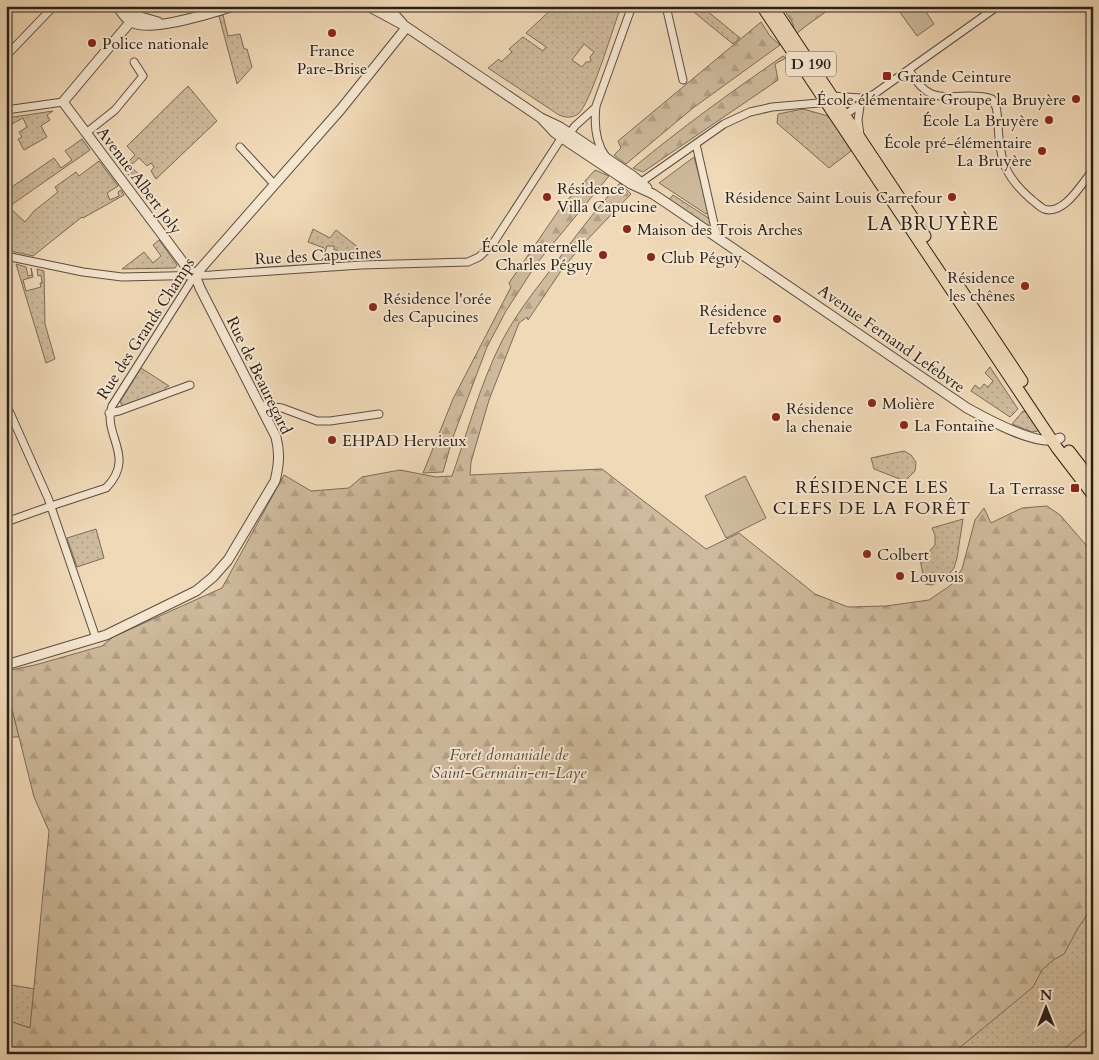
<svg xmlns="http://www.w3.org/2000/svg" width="1099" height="1060" viewBox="0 0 1099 1060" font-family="Cardo,serif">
<defs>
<pattern id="grass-dots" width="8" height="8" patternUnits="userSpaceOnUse" patternTransform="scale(1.25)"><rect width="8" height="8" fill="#ceba9c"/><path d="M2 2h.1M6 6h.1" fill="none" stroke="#b1a086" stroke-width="1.8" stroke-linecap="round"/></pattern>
<pattern id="forest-firs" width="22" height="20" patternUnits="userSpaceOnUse" patternTransform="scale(1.25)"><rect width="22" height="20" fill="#ceba9c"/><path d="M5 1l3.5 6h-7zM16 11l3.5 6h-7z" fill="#b1a086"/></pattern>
</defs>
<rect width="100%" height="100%" fill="#f0d9b7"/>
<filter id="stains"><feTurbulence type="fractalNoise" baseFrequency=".004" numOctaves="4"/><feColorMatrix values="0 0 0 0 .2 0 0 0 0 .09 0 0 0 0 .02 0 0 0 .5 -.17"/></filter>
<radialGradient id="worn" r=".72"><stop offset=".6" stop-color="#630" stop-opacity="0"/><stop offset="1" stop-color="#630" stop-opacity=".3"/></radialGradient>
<path fill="url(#grass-dots)" stroke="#7b6d5a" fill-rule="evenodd" d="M555 6H612L619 12C612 31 590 105 578 114 572 118 566 118 559 115L488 68 499 59 501 62 512 52 509 49 523 37 543 51 546 47 526 33ZM584 44 594 52 590 57 591 61 589 62H586L582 67 572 60Z
M691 6H701L740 38 733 44 689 8Z
M223 15 228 36 240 34 244 49H247L252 67 237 84 219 16Z
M188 86 217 121 156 179 151 171 154 167 151 163 147 166 139 158 130 166 143 178 136 185 115 157 120 152 129 161 135 155 127 146Z
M803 109 832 117 855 148 829 168 777 123 778 114Z
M53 111 47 115 50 120 41 126 47 137 24 150 18 139 22 137 19 132 27 127 23 118 10 125 7 118Z
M82 139 90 150 14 203 10 208 25 222 34 211 58 192 55 187 76 172 79 176 99 161 118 186 107 193 110 200 119 196 118 192 121 190 124 195 83 218 82 217 33 256 6 250V239L11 234 6 230V191L54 158 61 168 72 160 65 151Z
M673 195 710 219 711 228 669 200Z
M313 229 330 238 336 230 359 248 350 260 325 261V258H336L337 250H334V246H327L325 252H323L324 248 308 242Z
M159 240 177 265 175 268 122 269 144 252 153 263 161 256 153 245Z
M16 264 26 267 28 276 32 275 31 268 33 277 23 280 26 291 41 287 40 283H42L41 275 38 276 37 269 44 271 45 324 55 359 46 363Z
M990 367 1018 409 1010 417 971 391 975 385 980 389 984 384 988 387 993 381 985 373Z
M141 368 169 386 165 388V391L123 407 120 402Z
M1023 411 1026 412 1038 427V431L1032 432 1012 424Z
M904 451 911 455 916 462 915 471 905 481 874 469 871 458Z
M963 519 957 558 954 568 947 577 932 585 925 584 919 555 928 553 935 545V535L932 528Z
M96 529 104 558 77 567 67 538Z
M6 682 19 737H6Z
M1093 833V1054H783Z
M6 984 35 989 30 1028 6 1020Z"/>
<path fill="url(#forest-firs)" stroke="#7b6d5a" d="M786 6H834L806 26 796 34 792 22 783 8Z
M761 22 770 36 780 45 693 108 626 164 614 155 621 148 618 141Z
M783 56 786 58 775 64 778 80 643 172 633 168C681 128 731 92 783 56Z
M595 170 609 176 537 263 506 311 487 347 453 437 443 472 423 473 453 399 511 287 509 283 561 207Z
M620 183 631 194 585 242 563 268 528 320 527 317 519 323 489 400 471 462 470 475 602 469 706 549 739 533 815 594 848 607 886 606 929 600 951 585 962 569 975 520 984 508 991 523 1022 508 1047 506 1060 515 1093 553V906L1078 928 1064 954 1053 960 1042 970 1033 987 952 1054H6V1020L30 1028 49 831 34 797 10 701 6 682V671L35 665 102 646 113 637 222 588 284 475 311 491 349 488 362 477 400 470 436 477 452 476C468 431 480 384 502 341 515 316 532 294 549 272 572 241 594 211 620 183Z
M1093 1025V1054H1058L1060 1052Z"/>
<path fill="#ceba9c" stroke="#7b6d5a" d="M906 6H922L934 24 917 36 899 11Z
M694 157 709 213 706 214 659 183Z
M745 476 766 518 726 538 705 496Z"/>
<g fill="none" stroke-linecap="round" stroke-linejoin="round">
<defs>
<path id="minor" d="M666 6 683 80
M6 56 54 6
M909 70C927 100 936 97 969 96 977 96 984 96 992 99 998 107 997 115 998 125 1000 160 1004 176 1032 200 1036 203 1040 207 1044 209 1064 216 1082 183 1093 170
M860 106 858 120 860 135
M6 110 63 102
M842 117 998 6
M86 133 115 110 143 76 134 62
M567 137 575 126 596 107
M696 144 717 237
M240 147 274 184
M606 157C595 142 594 124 596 106L632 6
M637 185 724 124 750 112 772 107 819 103 832 96 860 98 872 95
M6 256 83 272 122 277 211 275 361 265 468 262 479 257 492 245 564 134
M6 404 48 498 96 638
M260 405 282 408 317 421H330L379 414
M109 413 119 411 190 385
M6 522 51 506 106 488C137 456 102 436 112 406L195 275"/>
<path id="tertiary" d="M117 6C122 13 126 20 134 23 155 32 212 12 235 6
M124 6 141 17 158 22
M368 6 405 26 541 118 560 127 633 176 647 188
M384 6 394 14 403 24
M541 118 554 132 565 140 631 184 653 194 671 206 967 408C985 418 1041 449 1060 438
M195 275 341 109 406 28
M6 665 106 635 196 591 213 577 228 560 275 481C279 465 280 453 276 437L200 288 195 275 185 265 63 102 137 14"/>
<path id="primary" d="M762 6 1057 448 1093 495
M772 6 925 236
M956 282 1022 381
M1069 451 1093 482"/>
</defs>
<use href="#minor" stroke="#5a4e40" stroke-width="9"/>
<use href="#tertiary" stroke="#5a4e40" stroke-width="11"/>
<use href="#primary" stroke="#282018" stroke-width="13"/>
<use href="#minor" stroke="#f5e6d0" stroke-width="7"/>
<use href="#tertiary" stroke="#f5e6d0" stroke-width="9"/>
<use href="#primary" stroke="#f0d9b7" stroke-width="11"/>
</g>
<g fill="#8f2418" stroke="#f5e6d0" stroke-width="2">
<circle cx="332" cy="33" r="5"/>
<circle cx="92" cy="43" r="5"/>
<rect x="882" y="71" width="10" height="10" rx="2.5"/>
<circle cx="1076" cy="99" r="5"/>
<circle cx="1049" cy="120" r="5"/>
<circle cx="1042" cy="151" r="5"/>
<circle cx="547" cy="197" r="5"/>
<circle cx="952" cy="197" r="5"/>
<circle cx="627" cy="229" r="5"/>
<circle cx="603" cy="255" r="5"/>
<circle cx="651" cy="257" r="5"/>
<circle cx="1025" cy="286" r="5"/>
<circle cx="373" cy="307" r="5"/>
<circle cx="777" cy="319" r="5"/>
<circle cx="872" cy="403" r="5"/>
<circle cx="776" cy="417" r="5"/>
<circle cx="904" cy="425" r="5"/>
<circle cx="332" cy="440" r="5"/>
<rect x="1070" y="483" width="10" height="10" rx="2.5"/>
<circle cx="867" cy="554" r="5"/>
<circle cx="900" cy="576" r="5"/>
</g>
<g text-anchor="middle" stroke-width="4" stroke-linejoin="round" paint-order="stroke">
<rect fill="#f5e6d0" stroke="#665b4f" stroke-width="1" x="786" y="51.5" width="50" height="25" rx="4"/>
<g font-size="15" font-weight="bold" fill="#282018">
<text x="811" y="69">D 190</text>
</g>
<g font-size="16" fill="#282018" stroke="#f5e6d0" text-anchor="start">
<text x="102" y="49">Police nationale</text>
<text x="332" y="56" text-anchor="middle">France<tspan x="332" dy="18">Pare-Brise</tspan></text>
<text x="897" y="82">Grande Ceinture</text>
<text x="1066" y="105" text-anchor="end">École élémentaire Groupe la Bruyère</text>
<text x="1039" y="126" text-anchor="end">École La Bruyère</text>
<text x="1032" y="148" text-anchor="end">École pré-élémentaire<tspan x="1032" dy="18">La Bruyère</tspan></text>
<text x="557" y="194">Résidence<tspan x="557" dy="18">Villa Capucine</tspan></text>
<text x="942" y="203" text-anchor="end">Résidence Saint Louis Carrefour</text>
<text x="637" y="235">Maison des Trois Arches</text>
<text x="593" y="252" text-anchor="end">École maternelle<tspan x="593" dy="18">Charles Péguy</tspan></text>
<text x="661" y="263">Club Péguy</text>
<text x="1015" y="283" text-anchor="end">Résidence<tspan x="1015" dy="18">les chênes</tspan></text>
<text x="383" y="304">Résidence l'orée<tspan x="383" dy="18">des Capucines</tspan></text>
<text x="767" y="316" text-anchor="end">Résidence<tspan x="767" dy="18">Lefebvre</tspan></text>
<text x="882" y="409">Molière</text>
<text x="786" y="414">Résidence<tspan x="786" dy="18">la chenaie</tspan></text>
<text x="914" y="431">La Fontaine</text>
<text x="342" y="446">EHPAD Hervieux</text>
<text x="1065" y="494" text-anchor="end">La Terrasse</text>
<text x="877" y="560">Colbert</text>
<text x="910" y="582">Louvois</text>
</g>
<g font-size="16" fill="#282018" stroke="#f5e6d0">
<text transform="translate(140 180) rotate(53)" y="6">Avenue Albert Joly</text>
<text transform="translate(318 255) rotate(-3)" y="6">Rue des Capucines</text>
<text transform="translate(145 328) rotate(-57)" y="6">Rue des Grands Champs</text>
<text transform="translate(892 338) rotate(35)" y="6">Avenue Fernand Lefebvre</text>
<text transform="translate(260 375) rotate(64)" y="6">Rue de Beauregard</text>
</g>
<g font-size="16" font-style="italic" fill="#5a4e40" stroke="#f5e6d0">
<text x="509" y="760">Forêt domaniale de<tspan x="509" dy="18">Saint-Germain-en-Laye</tspan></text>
</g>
<g font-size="18" letter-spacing="1" fill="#282018" stroke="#f5e6d0">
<text x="872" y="493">RÉSIDENCE LES<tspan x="872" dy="21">CLEFS DE LA FORÊT</tspan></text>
</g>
<g font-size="19" letter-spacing="1" fill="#282018" stroke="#f5e6d0">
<text x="933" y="230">LA BRUYÈRE</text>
</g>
</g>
<rect width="1099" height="1060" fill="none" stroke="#f0d9b7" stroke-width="25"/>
<rect x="8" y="8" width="1084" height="1045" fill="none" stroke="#282018" stroke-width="2.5"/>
<rect x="12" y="12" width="1074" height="1035" fill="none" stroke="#282018"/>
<g transform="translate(1046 1008)" stroke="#f5e6d0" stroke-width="4" paint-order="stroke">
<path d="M0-4L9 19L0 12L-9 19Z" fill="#282018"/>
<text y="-8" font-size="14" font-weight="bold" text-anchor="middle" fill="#282018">N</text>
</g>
<rect width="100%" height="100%" filter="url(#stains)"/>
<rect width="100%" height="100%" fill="url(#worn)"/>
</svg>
